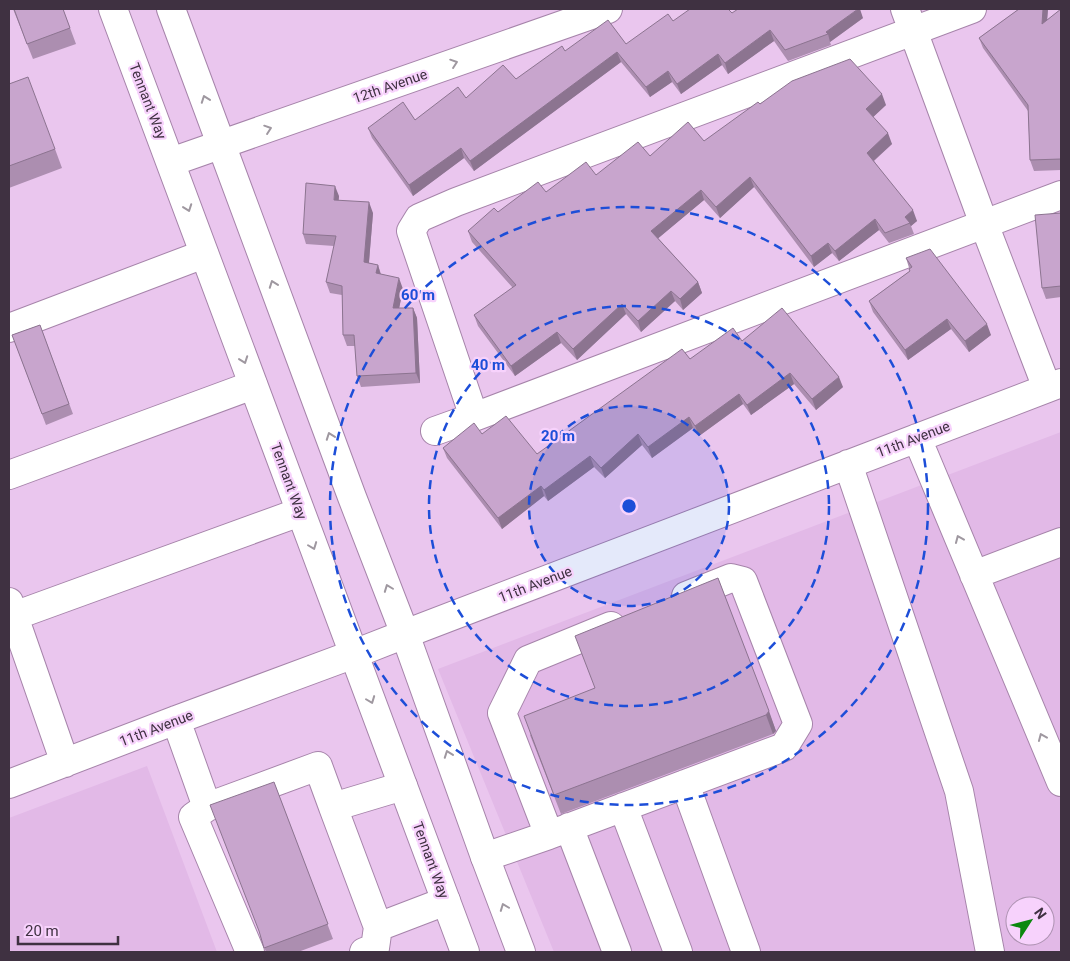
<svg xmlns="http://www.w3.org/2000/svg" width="1070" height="961" viewBox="0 0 1070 961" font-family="Roboto,sans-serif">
<rect width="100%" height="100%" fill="#eac6ee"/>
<path fill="#e2b9e7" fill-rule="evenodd" d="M1061 432V952H554L438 669ZM1015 906H1045V936H1015Z
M147 766 217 952H9V818Z"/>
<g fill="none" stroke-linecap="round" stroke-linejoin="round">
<defs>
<path id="minor" d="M905 9 984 224 1047 388
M171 162 608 9
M9 328 204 254
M474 417 1061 195
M435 431 474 417 411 231 419 218 456 202 972 9
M917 438 1061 782
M848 464 959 791 990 952
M9 475 253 385
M974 575 1061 542
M9 602 65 763
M14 616 300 512
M176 720 207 807 318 766 333 807 403 786
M9 784 176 720 354 654 405 634 1061 383
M685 784 746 952
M207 807 193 817 250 952
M333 807 378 927 446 901
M623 807 678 952
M569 827 617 952
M549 835 502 713 528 660 611 626
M485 857 549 835 784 747 798 724 743 581 731 578 686 596
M364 952 375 948 378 927"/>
<path id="major" d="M113 9 465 952
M171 9 352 497 405 634 485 857 521 952"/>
</defs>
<use href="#minor" stroke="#a684aa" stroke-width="30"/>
<use href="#major" stroke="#a684aa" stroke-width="30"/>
<use href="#minor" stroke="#fff" stroke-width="28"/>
<use href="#major" stroke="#fff" stroke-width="28"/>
</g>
<path fill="#ac8eb0" d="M13 9H63L76 44 33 59Z
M1019 9H1048L1047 20 1061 9V170L1034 171 1030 160 1028 111 983 48 979 38Z
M732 13 863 18 830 42 831 45 788 61 774 41 728 74 722 65 681 94 672 82 650 97 621 62 474 171 464 158 413 196 372 138 368 128 415 120 466 98 516 79 565 51 626 44 673 21Z
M9 84 55 149 62 168 9 188Z
M760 104 886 105 873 117 892 144 874 161 917 221 911 226 914 234 889 243 879 230 839 261 832 253 814 267 754 187 720 218 704 200 658 238 698 282 702 293 683 310 675 301 641 332 626 314 577 360 561 343 515 376 478 326 474 315 513 288 472 242 468 231 498 212 546 192 596 175 650 156 704 141Z
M339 196 338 200 373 213 369 263 378 265 381 274 403 289 399 308H413L417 318 420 383 361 387 357 376 355 346H347L343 335 342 295 330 293 326 282 334 246 306 244 303 234Z
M1061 213V297L1046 299 1042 288Z
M906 258 991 335 969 352 951 329 908 360 873 312 869 301 910 271Z
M40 325 73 414 46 425 12 335Z
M742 341 843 387 816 410 794 384 751 415 743 404 699 436 693 428 652 458 642 445 605 478 594 467 548 501 544 496 502 529 447 458 443 448 482 434 537 454 690 359Z
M718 578 776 731 773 734 561 814 530 735 595 688Z
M274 782 333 939 298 952H266L260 936Z"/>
<path fill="#8c7490" d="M858 9H860L863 18 830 42 828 34 826 32Z
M1043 9H1048L1046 34 1042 24Z
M770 30 774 41 728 74 725 63Z
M617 52 621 62 474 171 470 161Z
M718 54 722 65 681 94 677 84Z
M668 71 672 82 650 97 646 87Z
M882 94 886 105 870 120 866 109Z
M888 133 892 144 871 163 867 153Z
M461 148 464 158 413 196 409 185Z
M750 177 754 187 720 218 716 207Z
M335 186 339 196 338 210 334 200Z
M701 190 704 200 655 241 651 231Z
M369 202 373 213 368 273 364 262Z
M913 210 917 221 911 226 905 217Z
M875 219 879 230 839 261 835 251Z
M828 243 832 253 814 267 811 256Z
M378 265 381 276 376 273Z
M399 278 403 289 397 319 393 308Z
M698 282 702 293 683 310 680 299Z
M671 291 675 301 641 332 638 321Z
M622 304 626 314 577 360 573 349Z
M413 308 417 318 420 383 416 373Z
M947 319 951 329 908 360 905 350Z
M987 324 991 335 969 352 965 341Z
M557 332 561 343 515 376 511 366Z
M790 373 794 384 751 415 747 405Z
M839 377 843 387 816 410 812 399Z
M739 394 743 404 699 436 695 426Z
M689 417 693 428 652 458 648 447Z
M638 434 642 445 605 478 601 468Z
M590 456 594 467 548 501 544 490Z
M541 486 544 496 502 529 498 518Z
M769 711 776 731 773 734 766 715Z"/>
<path fill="#c8a5cd" stroke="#8c7490" d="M14 9H63L70 28 27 44Z
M690 9H728L732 13 738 9H858L826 32 828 34 785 50 770 30 725 63 718 54 677 84 668 71 646 87 617 52 470 161 461 148 409 185 368 128 403 102 415 120 458 87 466 98 503 65 516 79 562 46 565 51 608 20 626 44 668 14 673 21Z
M1019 9H1043L1042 24 1061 9V159L1030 160 1028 105 979 38Z
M850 59 882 94 866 109 888 133 867 153 913 210 905 217 910 223 885 233 875 219 835 251 828 243 811 256 750 177 716 207 701 190 651 231 698 282 680 299 671 291 638 321 622 304 573 349 557 332 511 366 474 315 516 285 468 231 494 208 498 212 538 182 546 192 586 162 596 175 638 142 650 156 688 122 704 141 758 102 760 104 792 81Z
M28 77 55 149 9 166V84Z
M306 183 335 186 334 200 369 202 364 262 378 265 376 273 399 278 393 308H413L416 373 357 376 354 335H343L342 286 326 282 336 236 303 234Z
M1061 213V286L1042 288 1035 215Z
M930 249 987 324 965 341 947 319 905 350 869 301 910 271 909 269 912 267 906 258Z
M782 308 839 377 812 399 790 373 747 405 739 394 695 426 689 417 648 447 638 434 601 468 590 456 544 490 541 486 498 518 443 448 474 423 482 434 506 416 537 454 682 349 690 359 733 328 742 341Z
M40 325 69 404 42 414 12 335Z
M718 578 769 711 766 715 554 795 524 716 595 688 575 636Z
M274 782 328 924 264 948 259 931 210 805Z"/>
<defs><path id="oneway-chevron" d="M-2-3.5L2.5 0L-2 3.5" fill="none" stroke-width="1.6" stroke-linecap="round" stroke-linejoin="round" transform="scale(1.25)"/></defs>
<g stroke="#9f98a0">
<use href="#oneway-chevron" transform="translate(454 63) rotate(-19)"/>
<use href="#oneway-chevron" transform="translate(205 99) rotate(-110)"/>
<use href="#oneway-chevron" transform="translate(268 129) rotate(-19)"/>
<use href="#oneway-chevron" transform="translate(188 208) rotate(70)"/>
<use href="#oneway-chevron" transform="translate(273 284) rotate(-110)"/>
<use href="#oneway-chevron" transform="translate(244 360) rotate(70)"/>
<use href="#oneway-chevron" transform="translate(330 436) rotate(-110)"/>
<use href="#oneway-chevron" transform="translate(959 539) rotate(-113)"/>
<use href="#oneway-chevron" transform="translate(313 546) rotate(69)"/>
<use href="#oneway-chevron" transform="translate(388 588) rotate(-111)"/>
<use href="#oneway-chevron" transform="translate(371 700) rotate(69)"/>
<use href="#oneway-chevron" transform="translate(1042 737) rotate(-113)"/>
<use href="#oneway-chevron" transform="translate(448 754) rotate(-110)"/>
<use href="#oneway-chevron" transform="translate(504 907) rotate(-111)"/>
</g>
<circle cx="629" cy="506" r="100" fill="#1d4ed8" fill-opacity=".12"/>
<g fill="none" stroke="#1d4ed8" stroke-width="2.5" stroke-dasharray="9 6">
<circle cx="629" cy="506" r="100"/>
<circle cx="629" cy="506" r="200"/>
<circle cx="629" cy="506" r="299"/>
</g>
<g text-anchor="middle" stroke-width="4.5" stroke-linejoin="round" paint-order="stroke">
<g font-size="14" fill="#3f3141" stroke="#f7d2fc">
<text transform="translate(390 86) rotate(-19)" y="5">12th Avenue</text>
<text transform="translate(148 101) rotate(69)" y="5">Tennant Way</text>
<text transform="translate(913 439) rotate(-21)" y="5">11th Avenue</text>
<text transform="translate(289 481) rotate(70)" y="5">Tennant Way</text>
<text transform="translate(535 584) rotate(-21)" y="5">11th Avenue</text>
<text transform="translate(156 728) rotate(-21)" y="5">11th Avenue</text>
<text transform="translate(431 860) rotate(70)" y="5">Tennant Way</text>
</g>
</g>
<circle cx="629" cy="506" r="8" fill="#1d4ed8" stroke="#f7d2fc" stroke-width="2.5"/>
<g font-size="15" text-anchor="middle" font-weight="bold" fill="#1d4ed8" stroke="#f7d2fc" stroke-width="4.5" stroke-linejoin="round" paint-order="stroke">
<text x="418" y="300">60 m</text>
<text x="488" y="370">40 m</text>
<text x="558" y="441">20 m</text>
</g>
<rect width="1070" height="961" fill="none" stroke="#3f3141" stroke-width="20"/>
<g transform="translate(1030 921) rotate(54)"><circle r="24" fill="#f7d2fc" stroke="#ad92b1"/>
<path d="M0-4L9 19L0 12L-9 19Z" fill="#0b880e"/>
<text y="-8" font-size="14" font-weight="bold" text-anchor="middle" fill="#3f3141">N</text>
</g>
<path d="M18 936v8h100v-8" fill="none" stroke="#3f3141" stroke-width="2.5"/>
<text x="25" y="936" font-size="15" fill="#3f3141" stroke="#f7d2fc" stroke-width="4" paint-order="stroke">20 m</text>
</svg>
